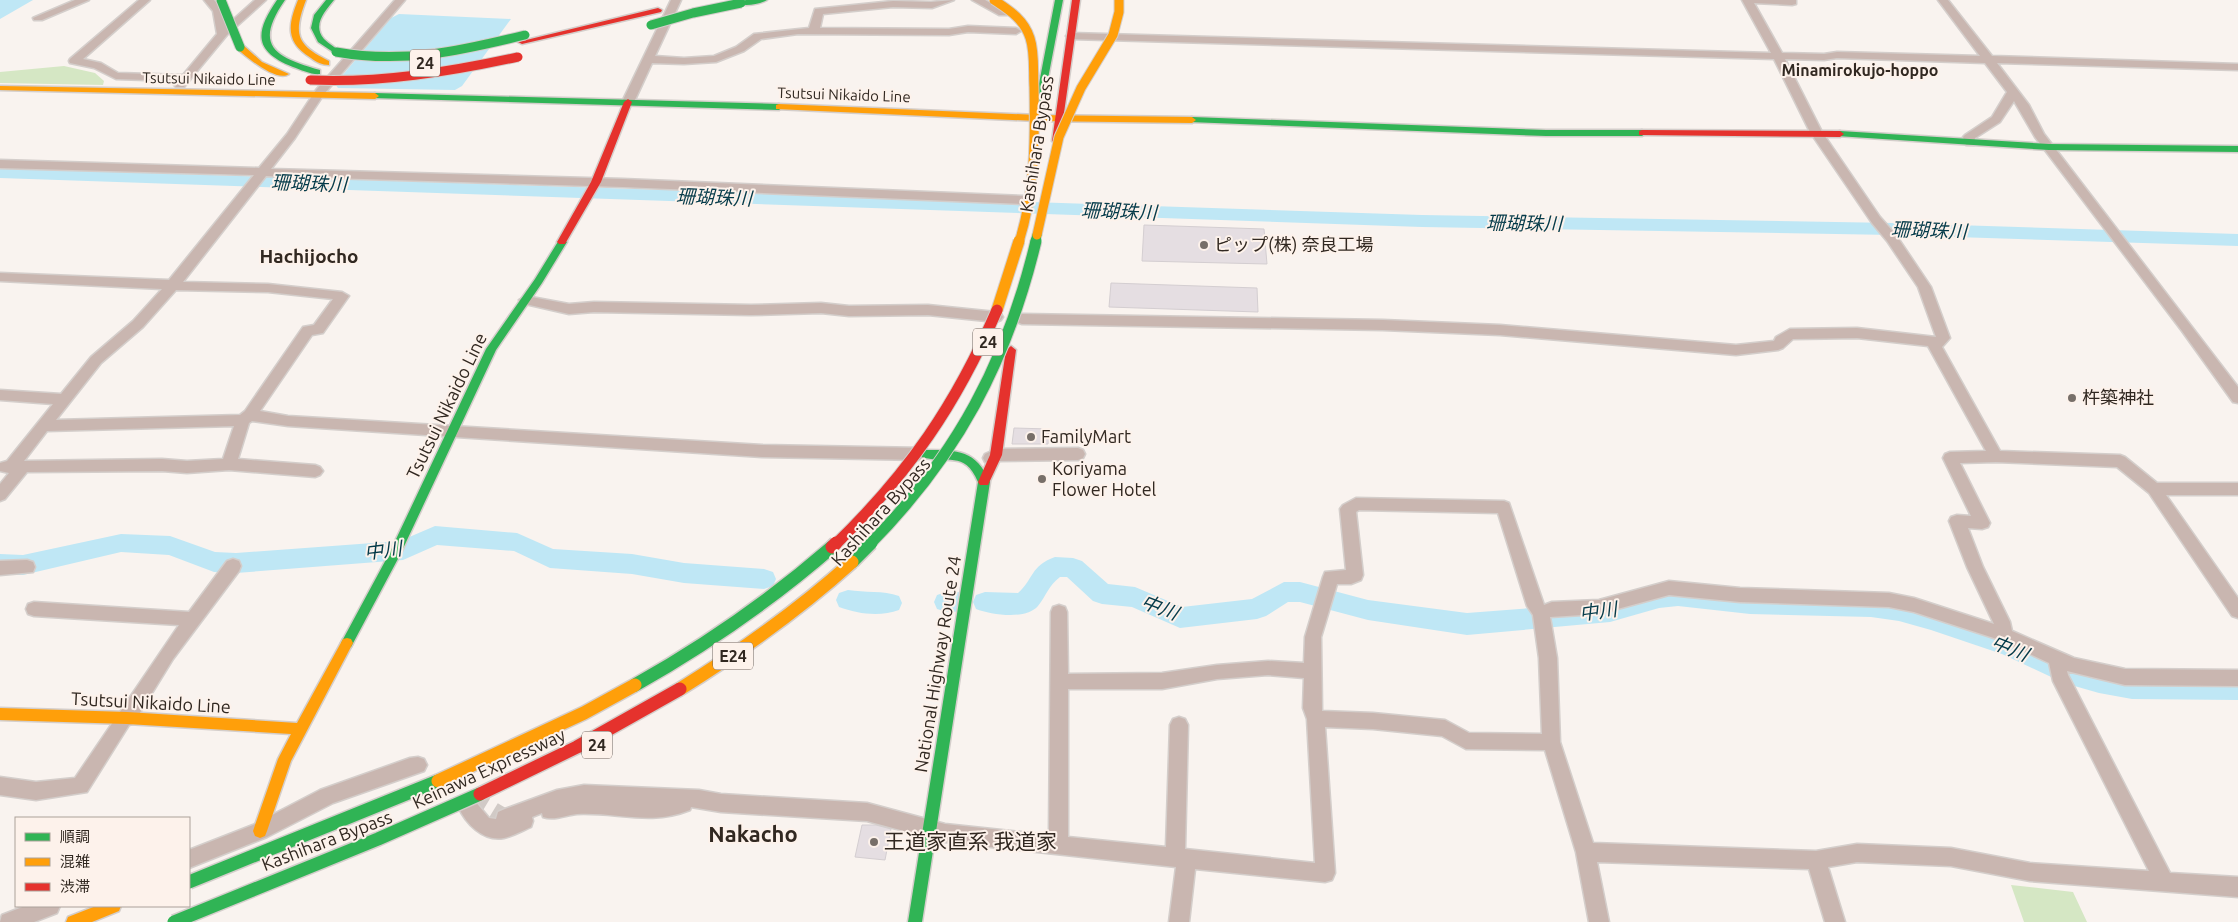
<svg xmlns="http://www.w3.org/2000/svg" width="2238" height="922" viewBox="0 0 2238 922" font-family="Ubuntu,'Noto Sans JP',sans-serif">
<rect width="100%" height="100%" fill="#f9f3ef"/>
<path fill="#d5e7c4" d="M64 66 95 73 104 81 103 85 0 83V72Z
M2011 885 2073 892 2087 922H2024Z"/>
<path fill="#bfe7f5" d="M0 0H33L0 19Z
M399 14 511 19 462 86 455 90 338 88 335 84 391 18Z"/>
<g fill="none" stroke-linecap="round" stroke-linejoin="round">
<path fill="#bfe7f5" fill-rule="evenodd" d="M0 168 1422 215 1893 223 2238 234V246L1893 235 1422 227 0 178Z
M435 526 517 533 553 549 632 554 684 563 764 569 773 572 776 579 773 586 764 589 684 583 632 574 550 568 514 551 437 545 403 560 236 573 214 572 169 555 121 552 23 575 0 574V554L23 555 121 534 170 536 215 552 236 553 400 541Z
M1055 557 1073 558 1082 561 1108 584 1135 587 1182 607 1252 599 1284 582H1300L1368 600 1467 613 1610 602 1659 588 1678 586 1750 594 1871 597 1899 601 1931 610 2019 638 2078 665 2099 671 2132 677 2238 678V700L2132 699 2099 693 2064 683 2002 654 1931 630 1899 621 1871 617 1750 614 1678 606 1659 608 1610 622 1467 635 1368 620 1300 602H1288L1266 616 1257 619 1180 628 1132 607 1102 604 1093 601 1067 577H1060C1049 585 1046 596 1038 606 1026 620 992 615 976 609L973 602 976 595 985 592 1018 593C1034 579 1030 566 1055 557Z
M848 590C865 593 883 590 899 596L902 603 899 610C880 617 858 614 839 607L836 600 839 593Z
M946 592H958L967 595 970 602 967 609C956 613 948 613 937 609L934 602 937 595Z"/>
</g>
<path fill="#e5dee2" stroke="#d4ced1" d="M1144 225 1264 229 1267 264 1142 261Z
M1111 283 1257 288 1258 312 1109 307Z
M1014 428 1049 429 1048 444H1012Z
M862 825H876L891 829 885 860 855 857Z"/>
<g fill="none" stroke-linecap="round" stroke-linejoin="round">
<path stroke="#d1cac6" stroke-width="18" stroke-dasharray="18 9" stroke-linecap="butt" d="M470 797 505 818"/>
<defs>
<path id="street" d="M75 0H89L42 20H34L33 18Z
M139 0H150L83 59 101 63 118 73 183 75 217 34 213 11 204 0H214L223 11 226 26 255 0H266L227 35 184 87H176L174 85 177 81 116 79 94 68 70 63 69 61 70 59Z
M395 0H405L324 94 295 138 271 169 623 179 1023 196 1029 200 1023 204 623 187 266 176 183 282 268 284 342 292 349 296 323 333 312 335 260 411 288 416 762 445 922 448 927 450 929 454 927 458 922 460 762 457 288 426 252 421 249 423 238 459 315 465 320 467 323 471 320 475 315 477 229 470 187 473 162 471 27 472 5 499 0 501V484L9 473 0 471V463L7 461 53 404 0 400V390L61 394 91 357 133 321 162 289 0 281V273L169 280 254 175 0 168V160L259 168 287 134 316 90ZM176 290 268 292 333 299 314 325 303 327 245 411 240 415 56 420 101 363 143 327ZM234 426 223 459 187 461 162 459 24 461 47 431Z
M671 0H681L655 56 684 58 714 56 736 47 754 34 809 28 815 9 893 1 931 2 954 0 932 8 893 7 823 14 820 28 949 29 968 26 1016 28 1021 31 1016 34 968 32 949 35 798 34 761 39 744 51 716 62 684 64 652 63 634 102 628 105 624 104 622 102Z
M972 0H985L1008 13 1007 15H999Z
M1742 0H1796V4L1792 5 1754 3 1782 53 1824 54 1837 52 1980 56 1938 0H1948L1992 56 2238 64V70L1997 63 2029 105 2044 134 2238 387V403L2233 402 2182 331 2035 137 2014 101 2000 122 1975 138 1974 145H1966L1963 137 1965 135 1992 117 2007 92 1985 63 1837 58 1824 60 1785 59 1822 132 1880 217 1896 235 1931 287 1950 338 1942 347 2000 451 2120 455 2125 457 2157 483H2238V495H2166L2238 598V618L2232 616 2149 493 2117 467 1996 462 1960 463 1990 523 1988 527 1982 529 1968 528 1983 567 2010 622 2012 631 2074 658 2125 669 2238 670V686L2125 685 2067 671 2068 675 2170 873 2238 877V897L2030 881 1951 866 1857 862 1828 867 1845 922H1825L1809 869 1597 862 1609 922H1589L1576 852 1545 750 1466 749 1442 736 1373 729 1325 727 1335 873 1332 880 1325 882 1195 869 1189 922H1169L1176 867 945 842 867 821 721 812 691 807 690 810C650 826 617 812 577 814 566 815 554 821 543 817L542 813 532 817 533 821 531 827C522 831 513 836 504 838 483 842 465 823 458 806L460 800 467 797 474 800 489 818 496 819 498 812 505 809 557 790 584 785 699 790 721 794 867 803 945 824 1049 835 1051 612 1053 607 1059 605 1065 607 1067 612 1068 674 1162 673 1217 665 1268 661 1304 663 1305 637 1323 577 1325 572 1346 570 1340 509 1343 505 1356 498 1504 501 1509 503 1544 605 1552 602 1599 600 1669 581 1740 588 1889 593 1914 598 1994 624 1967 567 1949 521 1951 517 1957 515 1971 516 1943 458 1945 454 1950 452 1986 451 1928 346 1857 338 1793 339 1783 348 1778 350 1736 355 1500 335 1383 330 1022 324 1017 322 1015 319 1017 316 1022 314 1383 320 1500 325 1736 345 1774 341 1776 337 1790 329 1857 328 1936 337 1918 287 1887 241 1872 223 1810 132 1774 59 1071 39 1066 36 1071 33 1771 53ZM1359 510 1498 513 1527 606 1533 615 1539 658 1542 734 1469 733 1445 720 1373 713 1322 711 1321 637 1337 584H1351L1361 580 1363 575 1356 512ZM1669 595 1740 602 1889 607 1914 612 2000 640 2049 663 2053 681 2149 871 2030 863 1951 848 1857 844 1816 851 1593 843 1560 742 1557 658 1550 617 1599 614ZM1268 675 1304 678 1303 708 1307 719 1315 863 1185 849 1188 725 1185 719 1179 717 1173 719 1170 725 1166 847 1068 837V689H1162L1217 679Z
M526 296 569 304 594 302 751 305 821 303 849 306 928 305 996 312 1001 314 1003 317 1001 320 996 322 928 315 849 316 821 313 751 315 594 312 569 314 521 303 519 300Z
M1078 448 1083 450 1085 454 1083 458 1078 460 998 461 990 464 985 462 983 458 985 454 996 449Z
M233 559 239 561 241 566 239 571 173 659 133 724 129 725 87 792 36 800 0 795V777L36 782 75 778 179 625 34 616 28 614 26 609 28 604 34 602 189 612 227 561Z
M27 560 33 562 35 567 33 572 0 575V561Z
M418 757 424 759 427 765 424 771 333 803 267 837 189 868V850L253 825 320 790 410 758Z
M25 906H60L57 913 34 922H0L2 915Z"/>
<path id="fast" d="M277 0H285C253 46 275 57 320 70V74C312 75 301 70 293 67 253 51 255 32 277 0Z
M326 0H334C325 11 312 25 324 39 329 44 335 47 340 52L336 54 318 42 311 28 314 15Z
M767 0C760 4 744 7 737 3L746 0Z
M1055 0H1063L1042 110 1038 113 1034 110Z
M375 93 779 104 783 107 779 110 372 98V94Z
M1192 117 1546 130H1642L1646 133 1642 136H1546L1189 122V118Z
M1840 131 2049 144 2238 146V152L2049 150 1837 136V132Z
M562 239 567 242 542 283 496 350 400 555 351 647 347 648 343 647 341 643 389 554 486 349 535 279 559 240Z
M926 450C958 450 976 450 990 482L922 922H908L978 482C964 449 947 465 922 457L920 454 922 451Z"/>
<path id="slow" d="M298 0H306C293 34 296 45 329 61V65C322 65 316 62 311 58 285 42 288 25 298 0Z
M237 45H243L262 62 289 74C277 83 247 57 237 49Z
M0 86 375 93 379 96 375 99 0 90Z
M779 104 1037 115 1192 117 1196 120 1192 123 1037 121 776 109V105Z
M347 638 351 639 353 643 291 761 267 831 265 836 260 838 255 836 253 831 278 759 291 734 127 724 0 720V708L127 712 297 723 343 639Z
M96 906H121L119 911 92 922H66L68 917Z"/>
<path id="jam" d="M1072 0H1080L1060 141 1056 144 1052 141Z
M658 8 662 10 661 12 522 44 518 42Z
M628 99 632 102 601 182 565 244H559L557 242 591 182 624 102Z
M1642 130 1840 131 1844 134 1840 137 1639 135V131Z
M1011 346 1016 350 1002 455 988 485H980L978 482 990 455 1006 350Z"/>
</defs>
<use href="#street" stroke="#d4cecb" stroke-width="3"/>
<use href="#fast" stroke="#d4cecb" stroke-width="3"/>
<use href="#slow" stroke="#d4cecb" stroke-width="3"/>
<use href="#jam" stroke="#d4cecb" stroke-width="3"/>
<use href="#street" fill="#c9b6b0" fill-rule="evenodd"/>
<use href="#fast" fill="#30b455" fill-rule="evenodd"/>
<use href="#slow" fill="#ff9f0a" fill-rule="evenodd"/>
<use href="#jam" fill="#e5322d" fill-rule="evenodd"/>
<defs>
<path id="fast-bridge-far2" d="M221 0 240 47
M651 25 693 13 741 3
M336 52C403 64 460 51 525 35
M1035 242 1037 235"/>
<path id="fast-bridge-far1" d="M869 545C957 456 1007 362 1036 241"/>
<path id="fast-bridge" d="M852 562 871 543
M635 685C706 645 771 600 832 547
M189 882 438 781
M174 922 378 839 480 794"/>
<path id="slow-bridge-far2" d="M994 0C1009 10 1024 19 1030 38 1035 53 1033 71 1034 87 1035 139 1035 192 1019 242
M1037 235 1059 137 1081 88 1113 35 1119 12V0"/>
<path id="slow-bridge-far1" d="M997 310 1019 241"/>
<path id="slow-bridge" d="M680 689C741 651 799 610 852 562
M438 781 584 713 635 685"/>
<path id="jam-bridge-far2" d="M310 80C381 83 449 72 518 57"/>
<path id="jam-bridge-far1" d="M835 545C909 473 956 405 997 310"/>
<path id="jam-bridge" d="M832 547 836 543
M480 794 577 747 680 689"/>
</defs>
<use href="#fast-bridge-far2" stroke="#d4cecb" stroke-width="11" stroke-linecap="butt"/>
<use href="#fast-bridge-far1" stroke="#d4cecb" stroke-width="13" stroke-linecap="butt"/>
<use href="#fast-bridge" stroke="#d4cecb" stroke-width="16" stroke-linecap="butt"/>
<use href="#slow-bridge-far2" stroke="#d4cecb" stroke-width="11" stroke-linecap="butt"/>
<use href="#slow-bridge-far1" stroke="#d4cecb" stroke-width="13" stroke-linecap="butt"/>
<use href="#slow-bridge" stroke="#d4cecb" stroke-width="16" stroke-linecap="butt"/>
<use href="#jam-bridge-far2" stroke="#d4cecb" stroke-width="11" stroke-linecap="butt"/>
<use href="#jam-bridge-far1" stroke="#d4cecb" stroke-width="13" stroke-linecap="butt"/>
<use href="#jam-bridge" stroke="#d4cecb" stroke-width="16" stroke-linecap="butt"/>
<use href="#fast-bridge-far2" stroke="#30b455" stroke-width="9"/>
<use href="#fast-bridge-far1" stroke="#30b455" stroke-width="11"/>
<use href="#fast-bridge" stroke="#30b455" stroke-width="13"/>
<use href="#slow-bridge-far2" stroke="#ff9f0a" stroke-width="9"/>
<use href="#slow-bridge-far1" stroke="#ff9f0a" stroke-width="11"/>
<use href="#slow-bridge" stroke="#ff9f0a" stroke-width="13"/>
<use href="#jam-bridge-far2" stroke="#e5322d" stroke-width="9"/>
<use href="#jam-bridge-far1" stroke="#e5322d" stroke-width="11"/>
<use href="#jam-bridge" stroke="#e5322d" stroke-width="13"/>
</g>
<g fill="#776f69" stroke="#fdf2eb" stroke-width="2">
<circle cx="1204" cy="245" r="5"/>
<circle cx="2072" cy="398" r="5"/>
<circle cx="1031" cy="437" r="5"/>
<circle cx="1042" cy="479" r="5"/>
<circle cx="874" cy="842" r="5"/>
</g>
<g text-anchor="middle" stroke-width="4" stroke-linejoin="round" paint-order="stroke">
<g font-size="15" fill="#312821" stroke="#fdf2eb">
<text transform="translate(209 79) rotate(1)" y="5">Tsutsui Nikaido Line</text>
<text transform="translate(844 95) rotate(2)" y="5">Tsutsui Nikaido Line</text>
</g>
<g fill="#fdf2eb" stroke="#6e655e" stroke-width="1">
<rect x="410" y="49.5" width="30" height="27" rx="4"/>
<rect x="973" y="328.5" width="30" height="27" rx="4"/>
<rect x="713" y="642.5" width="40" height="27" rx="4"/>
<rect x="582" y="731.5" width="30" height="27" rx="4"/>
</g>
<g font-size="16" font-weight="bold" fill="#312821">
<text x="425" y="69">24</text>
<text x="988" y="348">24</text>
<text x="733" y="662">E24</text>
<text x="597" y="751">24</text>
</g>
<g font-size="16" font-weight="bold" fill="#312821" stroke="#fdf2eb">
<text x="1860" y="76">Minamirokujo-hoppo</text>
</g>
<g font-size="18" fill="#312821" stroke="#fdf2eb">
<text transform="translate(1037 144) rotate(-81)" y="6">Kashihara Bypass</text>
<text transform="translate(447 406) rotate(-64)" y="6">Tsutsui Nikaido Line</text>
<text transform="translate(881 512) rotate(-48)" y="6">Kashihara Bypass</text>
<text transform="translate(938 664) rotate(-81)" y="6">National Highway Route 24</text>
<text transform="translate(151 703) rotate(3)" y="6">Tsutsui Nikaido Line</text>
<text transform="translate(489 769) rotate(-25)" y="6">Keinawa Expressway</text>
<text transform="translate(327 841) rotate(-21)" y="6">Kashihara Bypass</text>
</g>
<g font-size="18" fill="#312821" stroke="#fdf2eb" text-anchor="start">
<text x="1214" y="251">ピップ(株) 奈良工場</text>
<text x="2082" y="404">杵築神社</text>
<text x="1041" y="443">FamilyMart</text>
<text x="1052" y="475">Koriyama<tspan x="1052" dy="21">Flower Hotel</tspan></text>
</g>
<g font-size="19" font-style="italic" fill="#043a49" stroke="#fdf2eb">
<text transform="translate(309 183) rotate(2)" y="7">珊瑚珠川</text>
<text transform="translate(714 197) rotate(2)" y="7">珊瑚珠川</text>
<text transform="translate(1119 211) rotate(2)" y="7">珊瑚珠川</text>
<text transform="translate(1524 223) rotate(1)" y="7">珊瑚珠川</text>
<text transform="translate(1929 230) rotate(2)" y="7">珊瑚珠川</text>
<text transform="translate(383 550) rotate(-7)" y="7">中川</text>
<text transform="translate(1160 607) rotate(21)" y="7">中川</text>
<text transform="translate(1598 611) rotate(-8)" y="7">中川</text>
<text transform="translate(2010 648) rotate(22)" y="7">中川</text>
</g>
<g font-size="19" font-weight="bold" fill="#312821" stroke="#fdf2eb">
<text x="309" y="263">Hachijocho</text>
</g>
<g font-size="21" fill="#312821" stroke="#fdf2eb" text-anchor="start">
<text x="884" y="849">王道家直系 我道家</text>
</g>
<g font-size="22" font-weight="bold" fill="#312821" stroke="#fdf2eb">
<text x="753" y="842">Nakacho</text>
</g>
</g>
<rect x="15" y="817" width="175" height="90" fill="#fdf2eb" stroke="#aba19a"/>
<rect x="25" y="833" width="25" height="8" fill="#30b455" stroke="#aba19a"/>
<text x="60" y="842" font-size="15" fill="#312821">順調</text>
<rect x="25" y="858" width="25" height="8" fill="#ff9f0a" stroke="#aba19a"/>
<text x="60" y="867" font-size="15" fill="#312821">混雑</text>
<rect x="25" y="883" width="25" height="8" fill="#e5322d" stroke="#aba19a"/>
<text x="60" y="892" font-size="15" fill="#312821">渋滞</text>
</svg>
